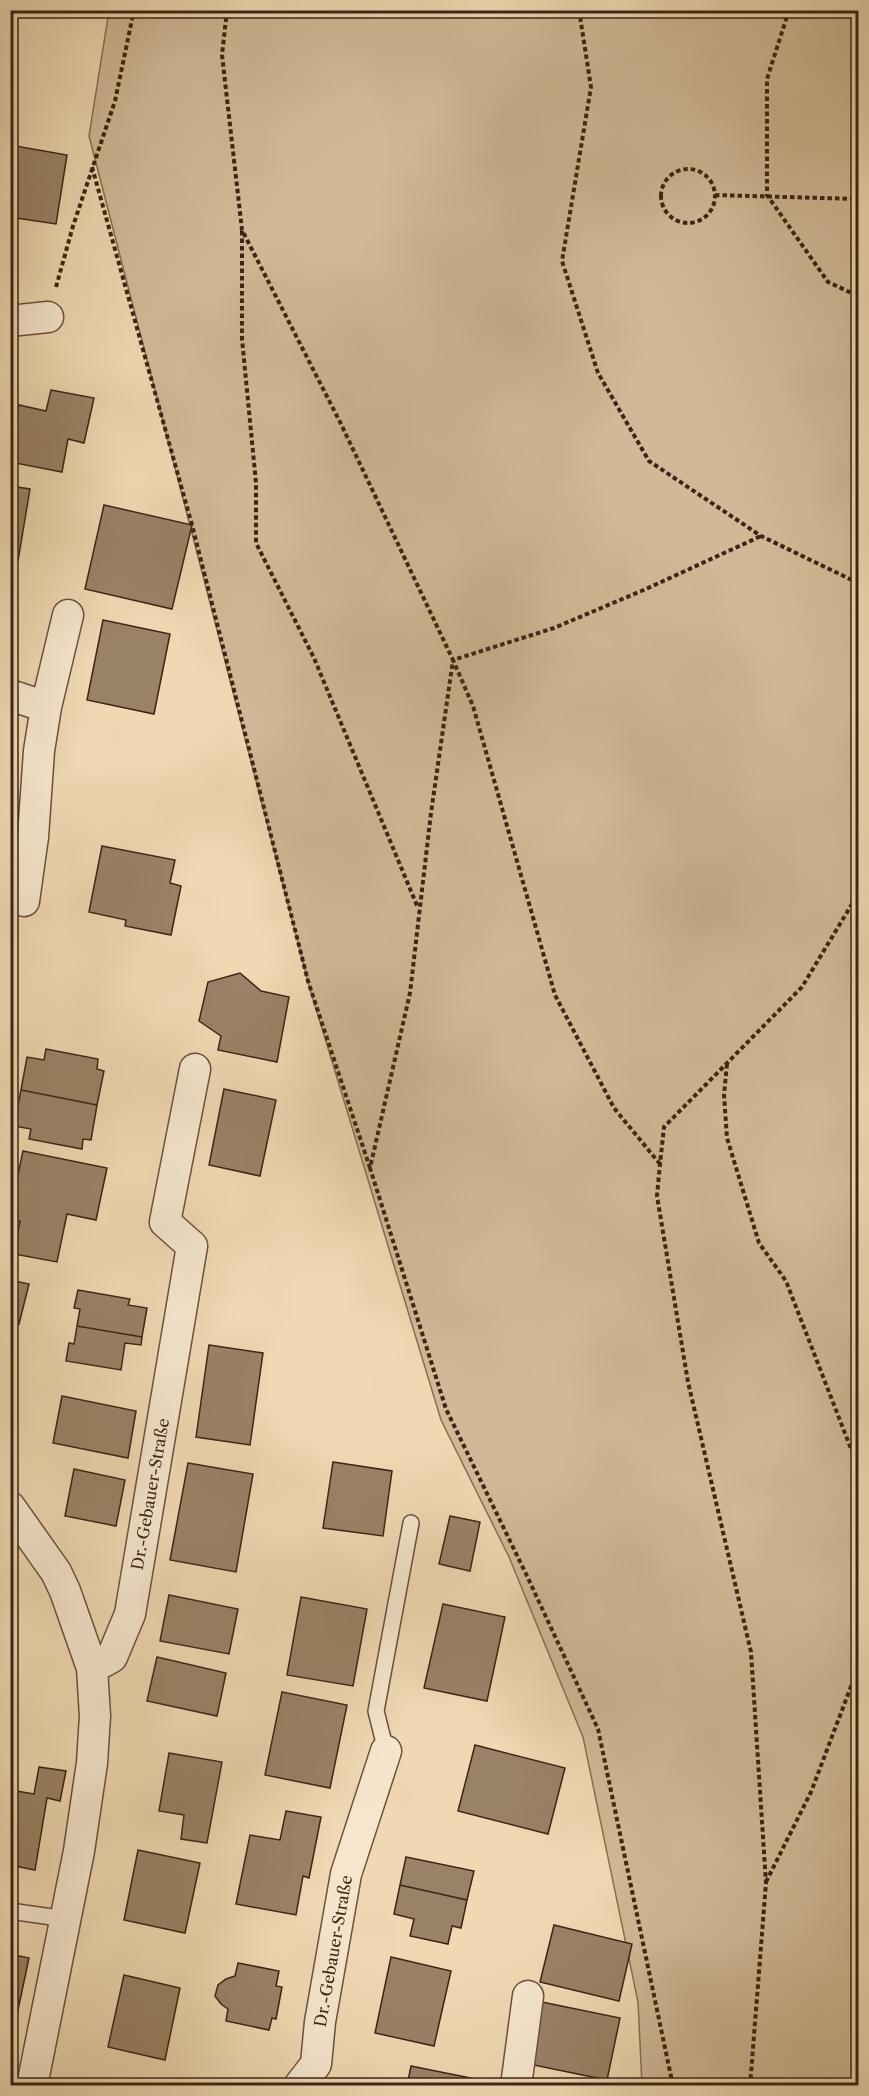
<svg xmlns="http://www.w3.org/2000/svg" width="869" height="2096" viewBox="0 0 869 2096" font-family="'Libre Caslon Text',serif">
<rect width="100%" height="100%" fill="#efd8b2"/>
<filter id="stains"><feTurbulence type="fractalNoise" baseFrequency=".00333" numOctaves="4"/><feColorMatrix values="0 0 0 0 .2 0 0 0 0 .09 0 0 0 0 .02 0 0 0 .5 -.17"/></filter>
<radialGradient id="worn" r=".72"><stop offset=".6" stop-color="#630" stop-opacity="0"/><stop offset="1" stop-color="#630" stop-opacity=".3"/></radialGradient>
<path fill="#d1b997" stroke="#876e56" stroke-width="1.5" d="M109 11H858V2085H642L638 2002 583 1737 509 1557 441 1420 310 989 89 136Z"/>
<path fill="#9a8267" stroke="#3d2416" stroke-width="1.5" d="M10 145 67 155 56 224 10 217Z
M51 390 94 398 84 443 68 439 62 472 10 462V449L19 405 46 411Z
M10 486 30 489 18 561 10 560Z
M104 505 192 525 172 609 85 589Z
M103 620 170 634 154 714 87 700Z
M102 846 175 860 170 883 181 886 171 935 125 926 126 920 89 912Z
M240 973 261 991 289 997 277 1062 218 1050 221 1036 199 1021 208 982Z
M46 1049 98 1059 97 1069 104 1071 97 1105 21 1090 27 1057 44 1060Z
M224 1089 276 1100 260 1176 209 1165Z
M21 1090 97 1105 91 1140 83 1139 82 1149 29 1139 31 1129 14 1126Z
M23 1151 107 1168 96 1220 67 1214 57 1262 14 1254 20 1221 10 1220V1212Z
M10 1280 29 1284 19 1324 10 1322Z
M78 1290 130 1299 128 1305 147 1308 142 1337 77 1326 80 1309 74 1308Z
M77 1326 142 1337 141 1345 125 1343 121 1370 66 1361 69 1343 74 1344Z
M209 1345 263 1353 250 1445 196 1437Z
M62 1396 136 1411 128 1458 53 1443Z
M333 1462 392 1471 383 1536 323 1528Z
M188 1463 253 1474 236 1572 170 1560Z
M74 1469 125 1480 116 1526 65 1516Z
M450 1516 480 1522 470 1571 439 1564Z
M169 1595 238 1609 229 1654 160 1641Z
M301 1597 367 1609 353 1686 287 1675Z
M443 1604 505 1617 487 1701 424 1688Z
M157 1657 226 1673 217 1716 147 1701Z
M282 1692 347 1705 330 1788 265 1775Z
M475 1745 565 1768 548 1834 458 1811Z
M169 1753 222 1762 207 1843 181 1839 184 1815 159 1811Z
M39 1767 66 1771 60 1801 47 1798 35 1870 10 1865V1790L34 1794Z
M286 1811 321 1817 309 1878 303 1876 296 1915 236 1904 250 1835 280 1840Z
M138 1850 200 1863 185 1933 124 1920Z
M406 1857 474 1871 467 1900 400 1885Z
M400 1885 467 1900 461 1928 452 1926 448 1944 410 1936 414 1919 394 1914Z
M554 1925 632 1944 619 2001 540 1982Z
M10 1954 29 1958 15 2024 10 2023Z
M391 1957 451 1971 434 2046 375 2033Z
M238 1963 279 1971 276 1986 282 1987 276 2019 272 2018 269 2030 226 2021 228 2009 221 2004 215 1996 218 1985 226 1979 235 1976Z
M124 1975 180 1988 165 2060 108 2047Z
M537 2001 620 2018 607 2080 524 2063Z
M411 2066 471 2078 470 2086H407Z"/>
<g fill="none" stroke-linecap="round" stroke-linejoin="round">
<defs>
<path id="service" d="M386 1751 376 1711 411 1523
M10 1911 66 1919"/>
<path id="minor" d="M10 321 48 317
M10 695 46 707 39 751 33 837 24 901
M46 707 68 615
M10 1507 56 1572 65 1591 92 1668 95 1716 92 1763 79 1851 32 2086
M92 1668 112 1657 130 1614 192 1246 165 1222 195 1069
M299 2086 316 2064 320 2022 346 1874 386 1751
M516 2086 528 1996"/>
</defs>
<use href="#service" stroke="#6a513d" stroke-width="18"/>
<use href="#minor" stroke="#6a513d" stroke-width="33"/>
<path stroke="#3d2416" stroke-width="4" stroke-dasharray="4.5 3" stroke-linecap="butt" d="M227 10 222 55 242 230 341 424 453 660 431 813 410 993 370 1168 446 1409 527 1576 598 1729 673 2086
M579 10 591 87 562 261 598 373 649 461 761 536 858 583
M789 10 767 79V195L828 282 858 296
M92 167 192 525 308 981 370 1168
M661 196a27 27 0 1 1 54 0a27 27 0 1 1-54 0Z
M715 195 858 199
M242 231V339L256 483V543L314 658 418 908
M56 287 73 226 115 101 134 10
M727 1064 724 1095 727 1138 759 1243 786 1281 858 1467
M660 1164 614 1108 555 995 473 706 453 660 554 628 646 589 761 536
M766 1882 811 1792 858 1668
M750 2086 766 1883 751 1652 688 1382 657 1196 660 1164 664 1127 802 987 858 894"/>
<use href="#service" stroke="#f5e6cd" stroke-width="15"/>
<use href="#minor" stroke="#f5e6cd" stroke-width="30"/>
</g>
<g text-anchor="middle" stroke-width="4.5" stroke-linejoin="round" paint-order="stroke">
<g font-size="16" fill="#3d2416" stroke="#f5e6cd">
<text transform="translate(150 1494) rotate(-80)" y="6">Dr.-Gebauer-Straße</text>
<text transform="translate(333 1951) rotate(-80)" y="6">Dr.-Gebauer-Straße</text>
</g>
</g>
<rect width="869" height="2096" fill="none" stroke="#efd8b2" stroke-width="36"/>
<rect x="12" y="12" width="845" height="2072" fill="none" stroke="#3d2416" stroke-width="3"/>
<rect x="18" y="18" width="833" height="2060" fill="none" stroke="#3d2416" stroke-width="1.5"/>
<rect width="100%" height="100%" filter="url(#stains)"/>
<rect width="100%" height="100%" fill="url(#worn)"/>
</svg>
